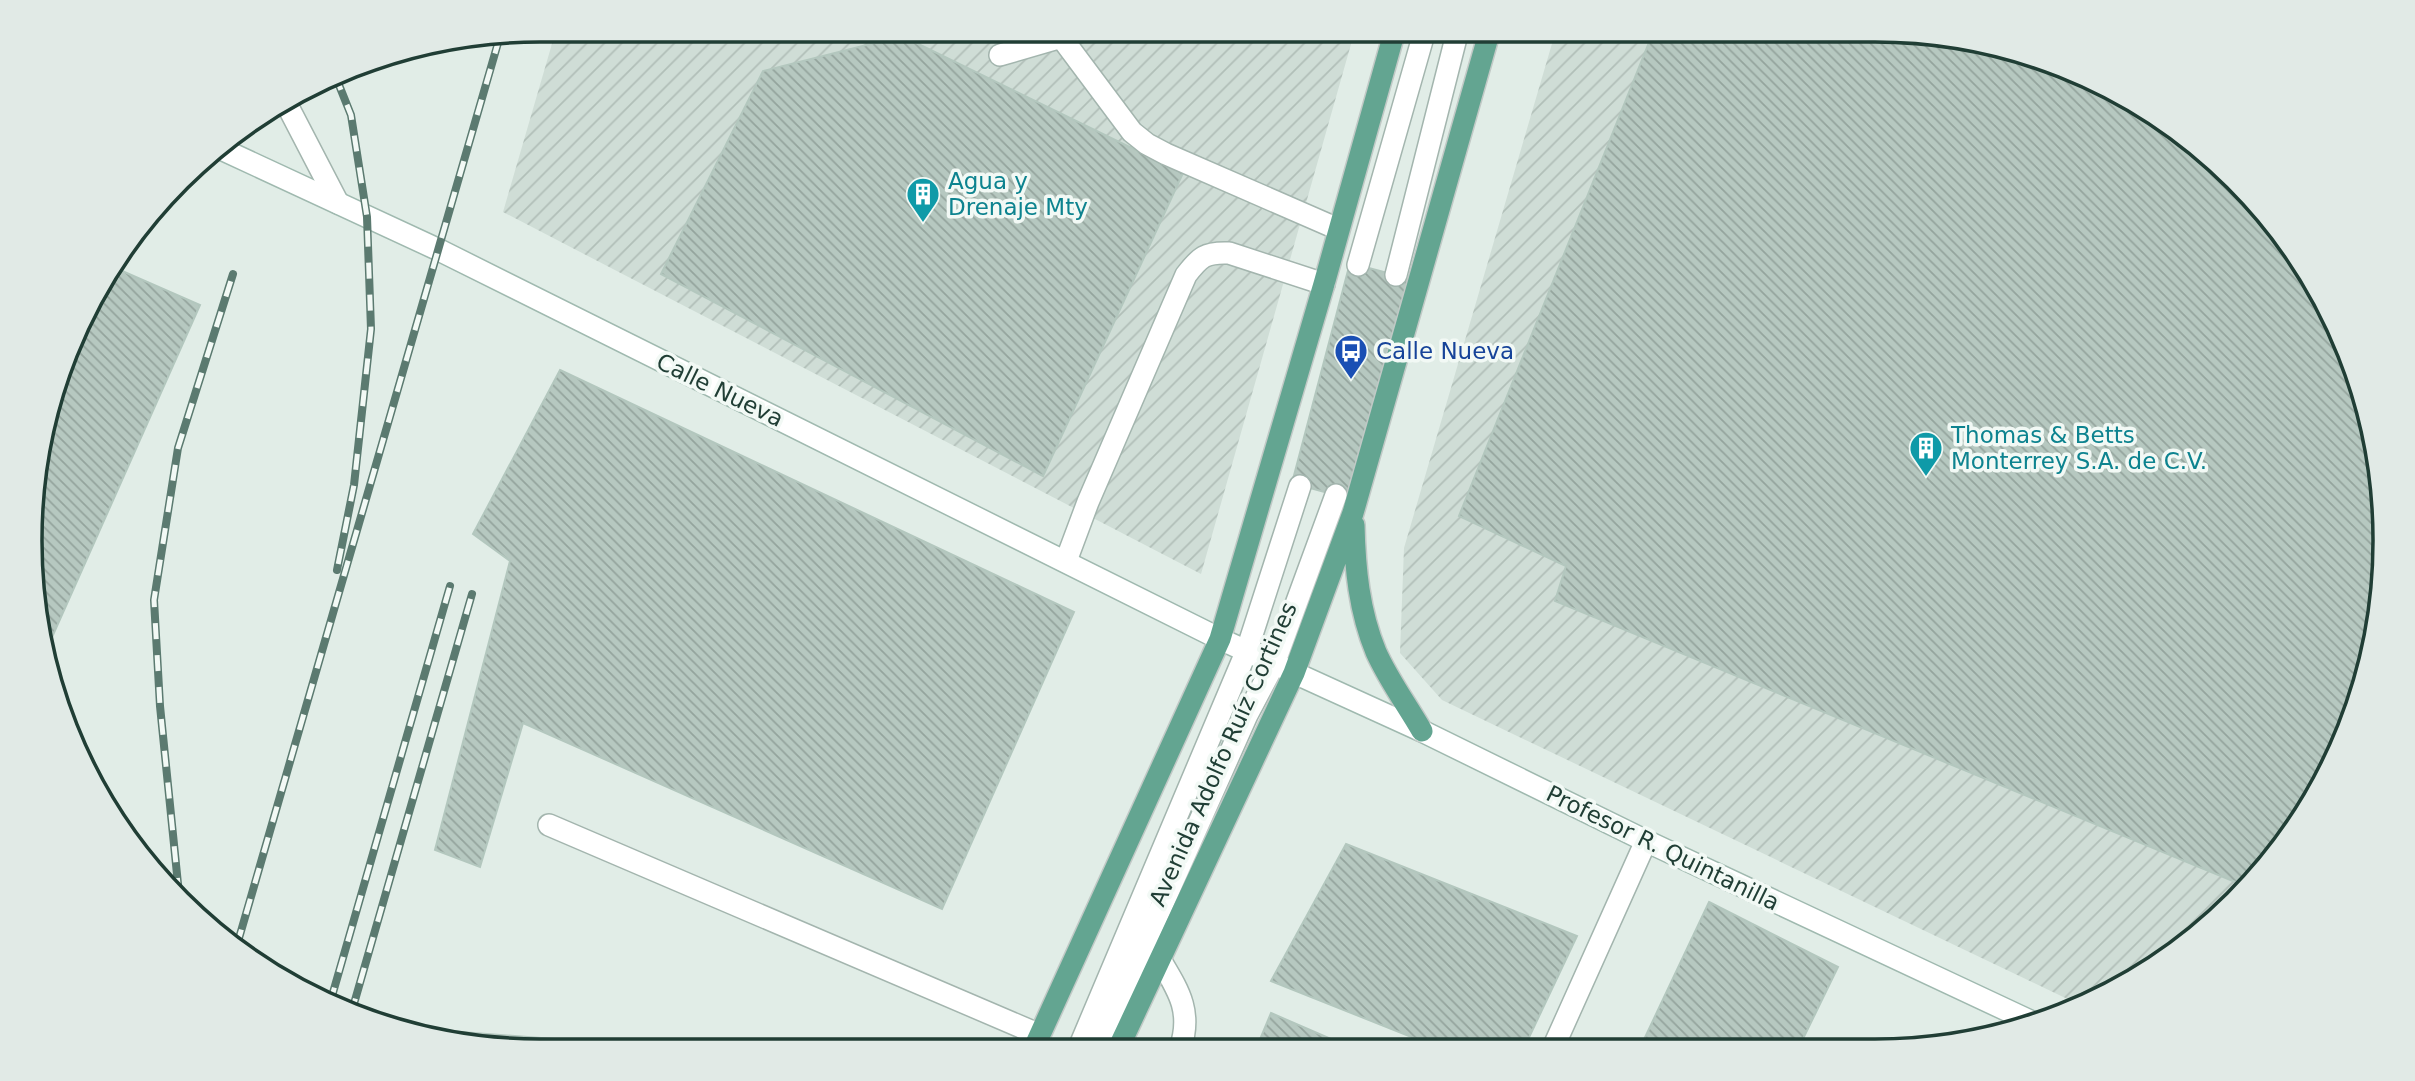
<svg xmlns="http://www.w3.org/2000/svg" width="2415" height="1081" viewBox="0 0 2415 1081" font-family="'DejaVu Sans',sans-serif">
<defs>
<pattern id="industrial-furrows" width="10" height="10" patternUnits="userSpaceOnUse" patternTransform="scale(1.75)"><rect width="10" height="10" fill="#cfddd6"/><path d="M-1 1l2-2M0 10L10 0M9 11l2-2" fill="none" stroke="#b1bfb8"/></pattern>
<pattern id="building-back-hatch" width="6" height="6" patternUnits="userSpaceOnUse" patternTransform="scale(1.75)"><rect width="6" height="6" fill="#b6c8c0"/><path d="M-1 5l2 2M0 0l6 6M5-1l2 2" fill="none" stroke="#94a49d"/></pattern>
</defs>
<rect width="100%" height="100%" fill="#e1ede7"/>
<path fill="url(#industrial-furrows)" d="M556 30H1355L1201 574 503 212Z
M1556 30H1875L1975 40 2070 68 2158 116 2235 179 2299 256 2346 345 2375 440 2385 540 2376 640 2347 736 2280 851 2186 945 2082 1006 1442 700 1400 653 1404 548Z"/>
<path fill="url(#building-back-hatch)" stroke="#b3c7be" stroke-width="2" d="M1654 30H1875L1975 40 2070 68 2158 116 2235 179 2299 256 2346 345 2375 440 2385 540 2376 640 2347 736 2280 851 2245 886 1555 601 1566 566 1459 516Z
M902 36 1183 173 1043 476 661 274 763 71Z
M1350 263 1410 279 1350 499 1292 483Z
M113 267 200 305 45 653 34 608 39 441 98 285Z
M560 370 1074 612 942 909 523 723 480 867 435 850 510 561 473 534Z
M1346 844 1577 936 1524 1048H1439L1271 981Z
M1709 902 1838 967 1799 1047 1640 1048Z
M1271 1013 1354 1049H1256Z
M395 1027 714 1051H540L440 1041Z"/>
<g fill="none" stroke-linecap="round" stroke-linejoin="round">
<defs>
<path id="lane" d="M1061 37 1132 132 1147 144 1166 154 1338 229
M1000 55 1086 30
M284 99 338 203
M1358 265 1425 30
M1396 275 1458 30
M1066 561 1088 502 1186 275C1200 257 1205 252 1229 253L1324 284
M549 825 1040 1035
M1159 958C1178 990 1193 1011 1180 1049
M1553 1048 1646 841
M1098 1049 1247 715 1274 664 1336 495
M1078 1050 1247 650 1300 486"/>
<path id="secondary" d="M217 147 439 250 1220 639 1422 731 1646 841 2032 1022"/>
<path id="primary" d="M1354 525C1355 568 1359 611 1376 652 1388 679 1407 705 1422 731
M1118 1049 1294 673 1353 513 1490 30
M1033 1050 1220 639 1324 284 1395 30"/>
</defs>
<use href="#lane" stroke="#a3b5ae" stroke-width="24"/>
<use href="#secondary" stroke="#9fb9af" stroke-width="24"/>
<use href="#primary" stroke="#c1c9c6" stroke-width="24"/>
<use href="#lane" stroke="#fff" stroke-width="21"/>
<use href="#secondary" stroke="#fff" stroke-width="21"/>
<use href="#primary" stroke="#63a591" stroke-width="21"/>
<defs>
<path id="rail" d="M335 75 351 115 367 217 371 329 354 485 337 570
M179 894 160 706 154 600 178 448 233 274
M237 945 500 36
M330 1003 450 586
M351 1014 472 594"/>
</defs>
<use href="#rail" stroke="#5b7a70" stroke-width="8"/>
<use href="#rail" stroke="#f2f9f5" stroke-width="5" stroke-dasharray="16" stroke-linecap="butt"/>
</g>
<defs>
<symbol id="building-pin" viewBox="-11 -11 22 30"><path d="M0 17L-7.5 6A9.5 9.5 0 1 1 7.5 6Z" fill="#0f9aa8" stroke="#f2f9f5"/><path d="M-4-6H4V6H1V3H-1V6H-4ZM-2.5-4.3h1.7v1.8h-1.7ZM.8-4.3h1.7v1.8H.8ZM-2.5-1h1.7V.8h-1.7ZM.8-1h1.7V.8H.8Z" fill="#fff"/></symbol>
<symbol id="bus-pin" viewBox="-11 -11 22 30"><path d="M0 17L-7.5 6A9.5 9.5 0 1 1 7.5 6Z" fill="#1a4fb4" stroke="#f2f9f5"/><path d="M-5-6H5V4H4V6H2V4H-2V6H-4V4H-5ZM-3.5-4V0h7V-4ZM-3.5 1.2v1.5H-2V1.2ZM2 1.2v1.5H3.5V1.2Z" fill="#fff"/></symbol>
</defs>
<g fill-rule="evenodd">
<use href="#building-pin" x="904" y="175" width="38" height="52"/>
<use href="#bus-pin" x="1332" y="332" width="38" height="52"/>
<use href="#building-pin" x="1907" y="429" width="38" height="52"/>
</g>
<g text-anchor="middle" stroke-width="7" stroke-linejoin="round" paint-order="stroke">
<g font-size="23" fill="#0d838f" stroke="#f2f9f5" text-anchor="start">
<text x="948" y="189">Agua y<tspan x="948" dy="26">Drenaje Mty</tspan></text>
<text x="1951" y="443">Thomas &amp; Betts<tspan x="1951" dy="26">Monterrey S.A. de C.V.</tspan></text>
</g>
<g font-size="23" fill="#164399" stroke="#f2f9f5" text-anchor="start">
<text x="1376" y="359">Calle Nueva</text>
</g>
<g font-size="23" fill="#203e35" stroke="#f2f9f5">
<text transform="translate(720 390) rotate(26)" y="8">Calle Nueva</text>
<text transform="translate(1223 754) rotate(-66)" y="8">Avenida Adolfo Ruíz Cortines</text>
<text transform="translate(1663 848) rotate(26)" y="8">Profesor R. Quintanilla</text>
</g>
</g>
<path d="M0 0H2415V1081H0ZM540 42H1875A498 498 0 0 1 2373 540V541A498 498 0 0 1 1875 1039H540A498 498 0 0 1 42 541V540A498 498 0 0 1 540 42Z" fill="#e1eae6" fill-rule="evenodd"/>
<path fill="none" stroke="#203e35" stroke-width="3.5" d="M540 42H1875A498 498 0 0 1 2373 540V541A498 498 0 0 1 1875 1039H540A498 498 0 0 1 42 541V540A498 498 0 0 1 540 42Z"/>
</svg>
